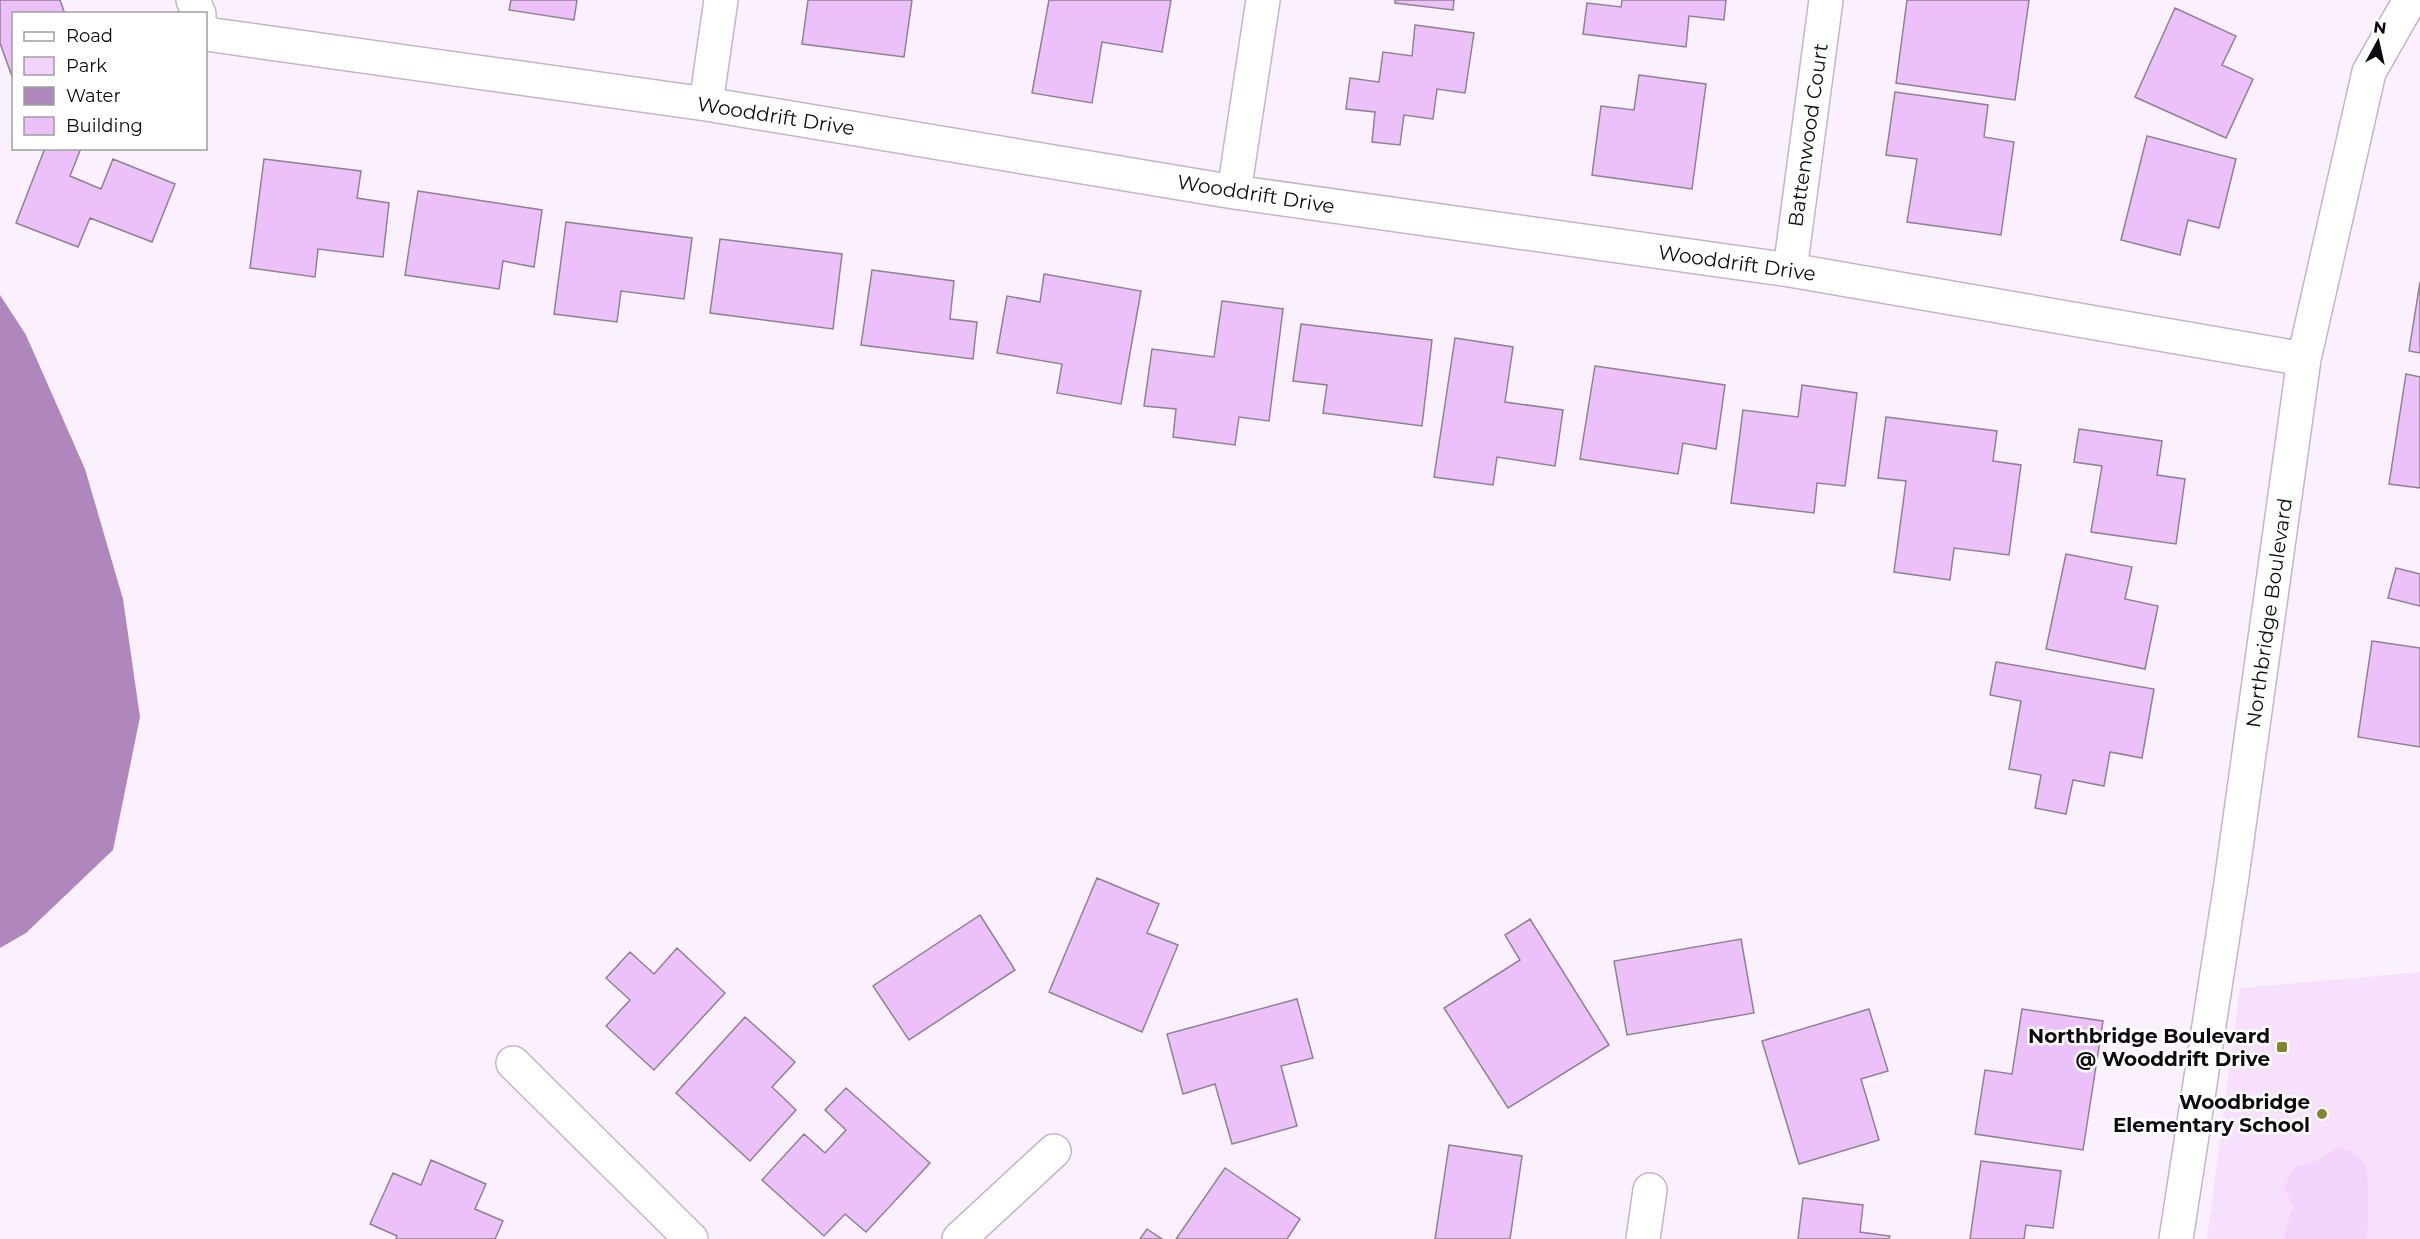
<svg xmlns="http://www.w3.org/2000/svg" width="2420" height="1239" viewBox="0 0 2420 1239" font-family="Montserrat,sans-serif">
<rect width="100%" height="100%" fill="#fbf1fe"/>
<path fill="#f6e0fc" d="M2420 972V1239H2207L2240 988Z"/>
<path fill="#f3d3fc" d="M2337 1148C2369 1152 2369 1175 2368 1201 2367 1214 2368 1226 2367 1239H2284L2290 1214 2294 1208 2284 1187 2294 1167 2316 1161Z"/>
<path fill="#b087bc" d="M0 295 26 335 85 469 123 599 140 717 113 850 26 933 0 948Z"/>
<path fill="#ecc1f9" stroke="#8f8094" stroke-width="1.5" d="M0 0H60L65 14H14V82L0 43Z
M511 0H577L574 20 509 10Z
M808 0H912L904 57 802 44Z
M1049 0H1171L1162 52 1102 42 1092 103 1032 93Z
M1395 0H1454L1453 10 1395 3Z
M1622 0H1726L1724 20 1689 16 1686 47 1583 34 1587 3 1621 7Z
M1907 0H2029L2015 100 1896 83Z
M2175 8 2236 36 2222 65 2253 79 2226 138 2135 97Z
M1415 25 1474 33 1465 93 1437 89 1433 119 1404 115 1400 145 1372 142 1375 112 1346 109 1350 78 1379 82 1383 52 1412 56Z
M1639 75 1706 84 1692 189 1592 175 1601 106 1634 110Z
M1895 92 1988 105 1984 137 2014 142 2001 235 1907 222 1917 159 1886 155Z
M2147 136 2236 159 2219 228 2188 220 2180 255 2121 240Z
M45 148H81L70 176 101 189 113 159 175 184 152 242 90 218 78 247 16 223Z
M264 159 361 171 357 198 389 203 383 257 318 249 315 277 250 268Z
M418 191 542 210 534 267 503 261 499 289 405 275Z
M566 222 692 238 684 299 621 291 617 322 554 314Z
M720 239 842 254 833 329 710 313Z
M872 270 954 281 950 319 977 322 973 359 861 345Z
M1044 274 1141 291 1121 404 1057 393 1062 364 997 353 1007 296 1040 302Z
M2420 282V353L2409 351Z
M1222 301 1283 309 1269 421 1239 417 1235 445 1173 437 1176 409 1144 406 1152 349 1214 357Z
M1301 324 1432 340 1422 426 1323 413 1327 385 1293 381Z
M1455 338 1513 347 1505 402 1563 410 1555 466 1497 457 1493 485 1434 477Z
M1595 366 1725 385 1716 449 1683 443 1678 474 1580 459Z
M2406 374 2420 377V488L2389 484Z
M1802 385 1857 393 1845 486 1817 483 1814 513 1731 503 1743 410 1798 417Z
M1886 417 1997 431 1993 461 2021 465 2009 555 1954 548 1950 580 1894 572 1906 481 1878 478Z
M2079 429 2162 441 2157 475 2185 479 2176 544 2091 532 2102 466 2074 462Z
M2066 554 2132 567 2125 599 2158 606 2145 669 2046 649Z
M2396 568 2420 574V606L2388 598Z
M2372 641 2420 648V747L2358 737Z
M1996 662 2154 689 2142 758 2110 752 2104 786 2073 780 2066 814 2035 808 2041 775 2009 769 2021 701 1990 695Z
M1097 878 1159 904 1147 933 1178 945 1142 1032 1049 992Z
M980 915 1015 970 909 1040 873 986Z
M1530 919 1609 1045 1508 1108 1444 1008 1520 960 1505 935Z
M1741 939 1754 1013 1627 1035 1614 961Z
M677 948 725 993 654 1070 606 1026 630 1000 606 978 630 952 654 974Z
M1297 999 1313 1058 1281 1066 1297 1126 1232 1144 1215 1084 1183 1094 1167 1034Z
M1869 1009 1888 1071 1861 1079 1879 1140 1799 1164 1762 1041Z
M2022 1009 2103 1021 2083 1150 1975 1134 1985 1070 2012 1074Z
M745 1017 795 1062 772 1087 796 1110 750 1161 676 1093Z
M846 1088 930 1163 866 1232 845 1214 824 1236 762 1180 804 1134 825 1153 846 1130 825 1110Z
M1449 1145 1522 1156 1510 1239H1435Z
M431 1160 486 1184 475 1209 503 1221 495 1239H396L397 1236 370 1224 393 1173 421 1185Z
M1981 1161 2061 1171 2053 1228 2026 1225 2024 1239H1970Z
M1225 1168 1300 1219 1287 1239H1176Z
M1803 1198 1863 1205 1860 1232 1890 1236 1889 1239H1798Z
M1147 1229 1162 1239H1140Z"/>
<g fill="none" stroke-linecap="round" stroke-linejoin="round">
<defs>
<path id="minor" d="M193 0 199 14
M206 31V34L706 104 1234 192 1790 270 2304 359
M706 104 721 0
M1234 192 1263 0
M1790 270 1826 0
M513 1063 691 1239
M959 1239 1054 1151
M1643 1239 1650 1190
M2176 1239 2231 883 2304 359 2369 72 2410 0"/>
</defs>
<use href="#minor" stroke="#c4b4c9" stroke-width="36"/>
<use href="#minor" stroke="#fff" stroke-width="33"/>
</g>
<g fill="#86852e" stroke="#fff" stroke-width="2">
<rect x="2276" y="1041" width="12" height="12" rx="3"/>
<circle cx="2322" cy="1114" r="6"/>
</g>
<g text-anchor="middle" stroke-width="5" stroke-linejoin="round" paint-order="stroke">
<g font-size="20" fill="#0f0a11" stroke="#fff">
<text transform="translate(776 116) rotate(9)" y="7">Wooddrift Drive</text>
<text transform="translate(1808 135) rotate(-82)" y="7">Battenwood Court</text>
<text transform="translate(1256 194) rotate(9)" y="7">Wooddrift Drive</text>
<text transform="translate(1737 263) rotate(8)" y="7">Wooddrift Drive</text>
<text transform="translate(2269 613) rotate(-82)" y="7">Northbridge Boulevard</text>
</g>
<g font-size="20" font-weight="bold" fill="#0f0a11" stroke="#fff" text-anchor="end">
<text x="2270" y="1043">Northbridge Boulevard<tspan x="2270" dy="23">@ Wooddrift Drive</tspan></text>
<text x="2310" y="1109">Woodbridge<tspan x="2310" dy="23">Elementary School</tspan></text>
</g>
</g>
<rect x="12" y="12" width="195" height="138" fill="#ffffff" stroke="#9f9da0" stroke-width="1.5"/>
<rect x="24" y="32" width="30" height="9" fill="#ffffff" stroke="#9f9da0" stroke-width="1.5"/>
<text x="66" y="42" font-size="18" fill="#0f0a11">Road</text>
<rect x="24" y="57" width="30" height="18" fill="#f3d3fc" stroke="#9f9da0" stroke-width="1.5"/>
<text x="66" y="72" font-size="18" fill="#0f0a11">Park</text>
<rect x="24" y="87" width="30" height="18" fill="#b087bc" stroke="#9f9da0" stroke-width="1.5"/>
<text x="66" y="102" font-size="18" fill="#0f0a11">Water</text>
<rect x="24" y="117" width="30" height="18" fill="#ecc1f9" stroke="#9f9da0" stroke-width="1.5"/>
<text x="66" y="132" font-size="18" fill="#0f0a11">Building</text>
<g transform="translate(2378 42) rotate(8)" stroke="#ffffff" stroke-width="4.5" paint-order="stroke">
<path d="M0-4.5L10 22L0 15L-10 22Z" fill="#0f0a11"/>
<text y="-9" font-size="16" font-weight="bold" text-anchor="middle" fill="#0f0a11">N</text>
</g>
</svg>
